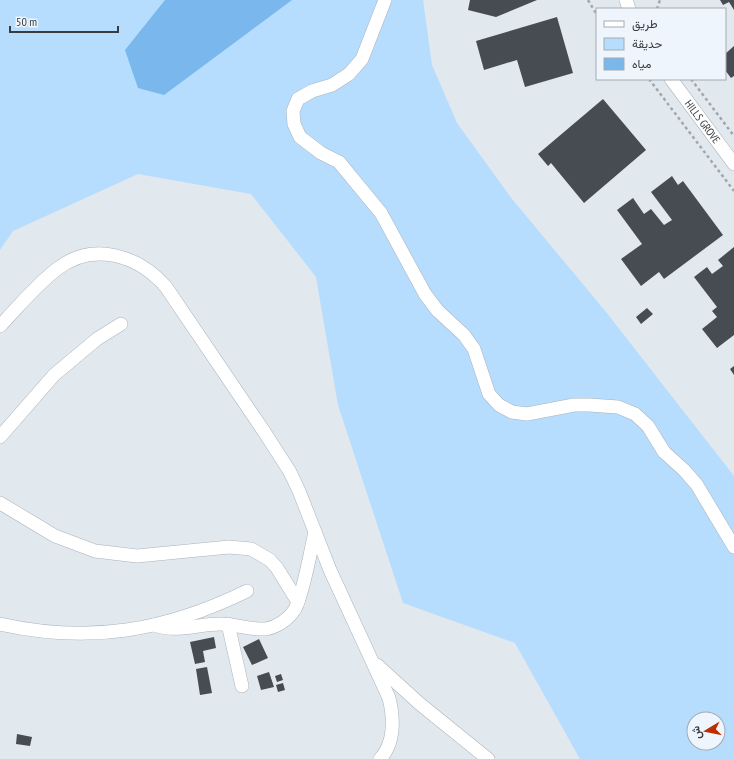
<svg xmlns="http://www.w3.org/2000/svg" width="734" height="759" viewBox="0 0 734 759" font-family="'PT Sans Narrow',Vazirmatn,sans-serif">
<rect width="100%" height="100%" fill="#e1e8ee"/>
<path fill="#b6dcfe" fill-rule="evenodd" d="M0 0H423L432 65 457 123 512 199 606 312 734 476V759H580L515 643 403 603 338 405 316 277 251 194 138 174 13 231 0 250ZM694 719H718V743H694Z"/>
<path fill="#79b7ec" d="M165 0H292L164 95 138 88 125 50Z"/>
<path fill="#474c52" d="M470 0H537L496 17 468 10Z
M720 0H734V10L729 2 723 5Z
M557 17 573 73 525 87 517 60 484 70 476 41Z
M734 46V76L731 78 725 70V54Z
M603 99 646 150 584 203 551 163 548 166 538 154Z
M672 176 678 185 683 181 723 235 664 279 659 272 641 286 621 259 642 244 617 210 633 198 644 214 651 209 664 225 672 220 651 192Z
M734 247V335L717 348 702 329 717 317 712 311 717 307 694 277 707 267 712 274 723 266 718 260Z
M647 308 653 314 641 324 636 317Z
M734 366V375L730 369Z
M214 637 216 648 203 651 205 662 195 664 190 642Z
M259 639 268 658 252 665 243 647Z
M207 667 212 693 200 695 196 669Z
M269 672 274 687 261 690 257 676Z
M281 674 283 680 277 682 275 676Z
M283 683 285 690 278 692 276 685Z
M17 734 32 737 30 746 16 744Z"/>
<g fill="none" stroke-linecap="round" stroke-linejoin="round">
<defs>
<g id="minor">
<path d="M385 0 362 59 349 74 332 85 312 91 298 99 293 111 294 124 300 137 321 153 339 162 381 213 425 294 437 310 464 335 474 349 489 394 499 405 512 412 527 414 574 405H589L618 407 635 414 648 426 664 452 684 470 697 485 734 547"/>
<path d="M626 0 629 9"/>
<path id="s1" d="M671 79 734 164"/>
<path d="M0 326C18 307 36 285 57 269 93 241 138 255 166 287L265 433 290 472 299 491 330 570 389 698C394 718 395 743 380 759"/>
<path d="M0 437 54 375 97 339 121 324"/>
<path d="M0 503 55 536 95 551 137 556 229 547 251 549 270 560 277 568 298 602"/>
<path d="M0 624C90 644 165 631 247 591"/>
<path d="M228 624 242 686"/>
<path d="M154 625C177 633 197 624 220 624 235 624 251 630 266 629 277 627 289 619 295 609 304 591 310 553 315 532"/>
<path d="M377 665 420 704 488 759"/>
</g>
</defs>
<use href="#minor" stroke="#acb3b9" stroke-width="14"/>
<path stroke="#a2a7ac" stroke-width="2.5" stroke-dasharray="3 3" stroke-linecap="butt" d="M588 0 597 15
M657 9 660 0
M649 79 734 191
M691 79 734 136"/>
<use href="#minor" stroke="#fff" stroke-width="13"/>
</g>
<g text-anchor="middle" stroke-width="4" stroke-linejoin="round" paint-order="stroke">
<g font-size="11" fill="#393b3e" stroke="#eef5fc">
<text dy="4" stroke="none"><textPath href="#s1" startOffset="53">HILLS GROVE</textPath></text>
</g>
</g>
<rect x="596" y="8" width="130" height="72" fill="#eef5fc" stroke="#a6abb0"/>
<rect x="604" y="21" width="20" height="6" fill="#ffffff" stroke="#a6abb0"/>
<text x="632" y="28" font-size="12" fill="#393b3e">طريق</text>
<rect x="604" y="38" width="20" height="12" fill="#b6dcfe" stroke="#a6abb0"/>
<text x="632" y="48" font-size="12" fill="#393b3e">حديقة</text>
<rect x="604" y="58" width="20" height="12" fill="#79b7ec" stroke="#a6abb0"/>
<text x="632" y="68" font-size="12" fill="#393b3e">مياه</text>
<g transform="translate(706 731) rotate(260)"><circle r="19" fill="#eef5fc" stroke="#a6abb0"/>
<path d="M0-3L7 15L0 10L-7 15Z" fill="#b82f01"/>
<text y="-6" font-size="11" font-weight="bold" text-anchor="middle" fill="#393b3e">ش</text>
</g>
<path d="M10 26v6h108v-6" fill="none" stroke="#393b3e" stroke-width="2"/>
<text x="16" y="26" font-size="12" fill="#393b3e" stroke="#eef5fc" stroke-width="3" paint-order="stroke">50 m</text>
</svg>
